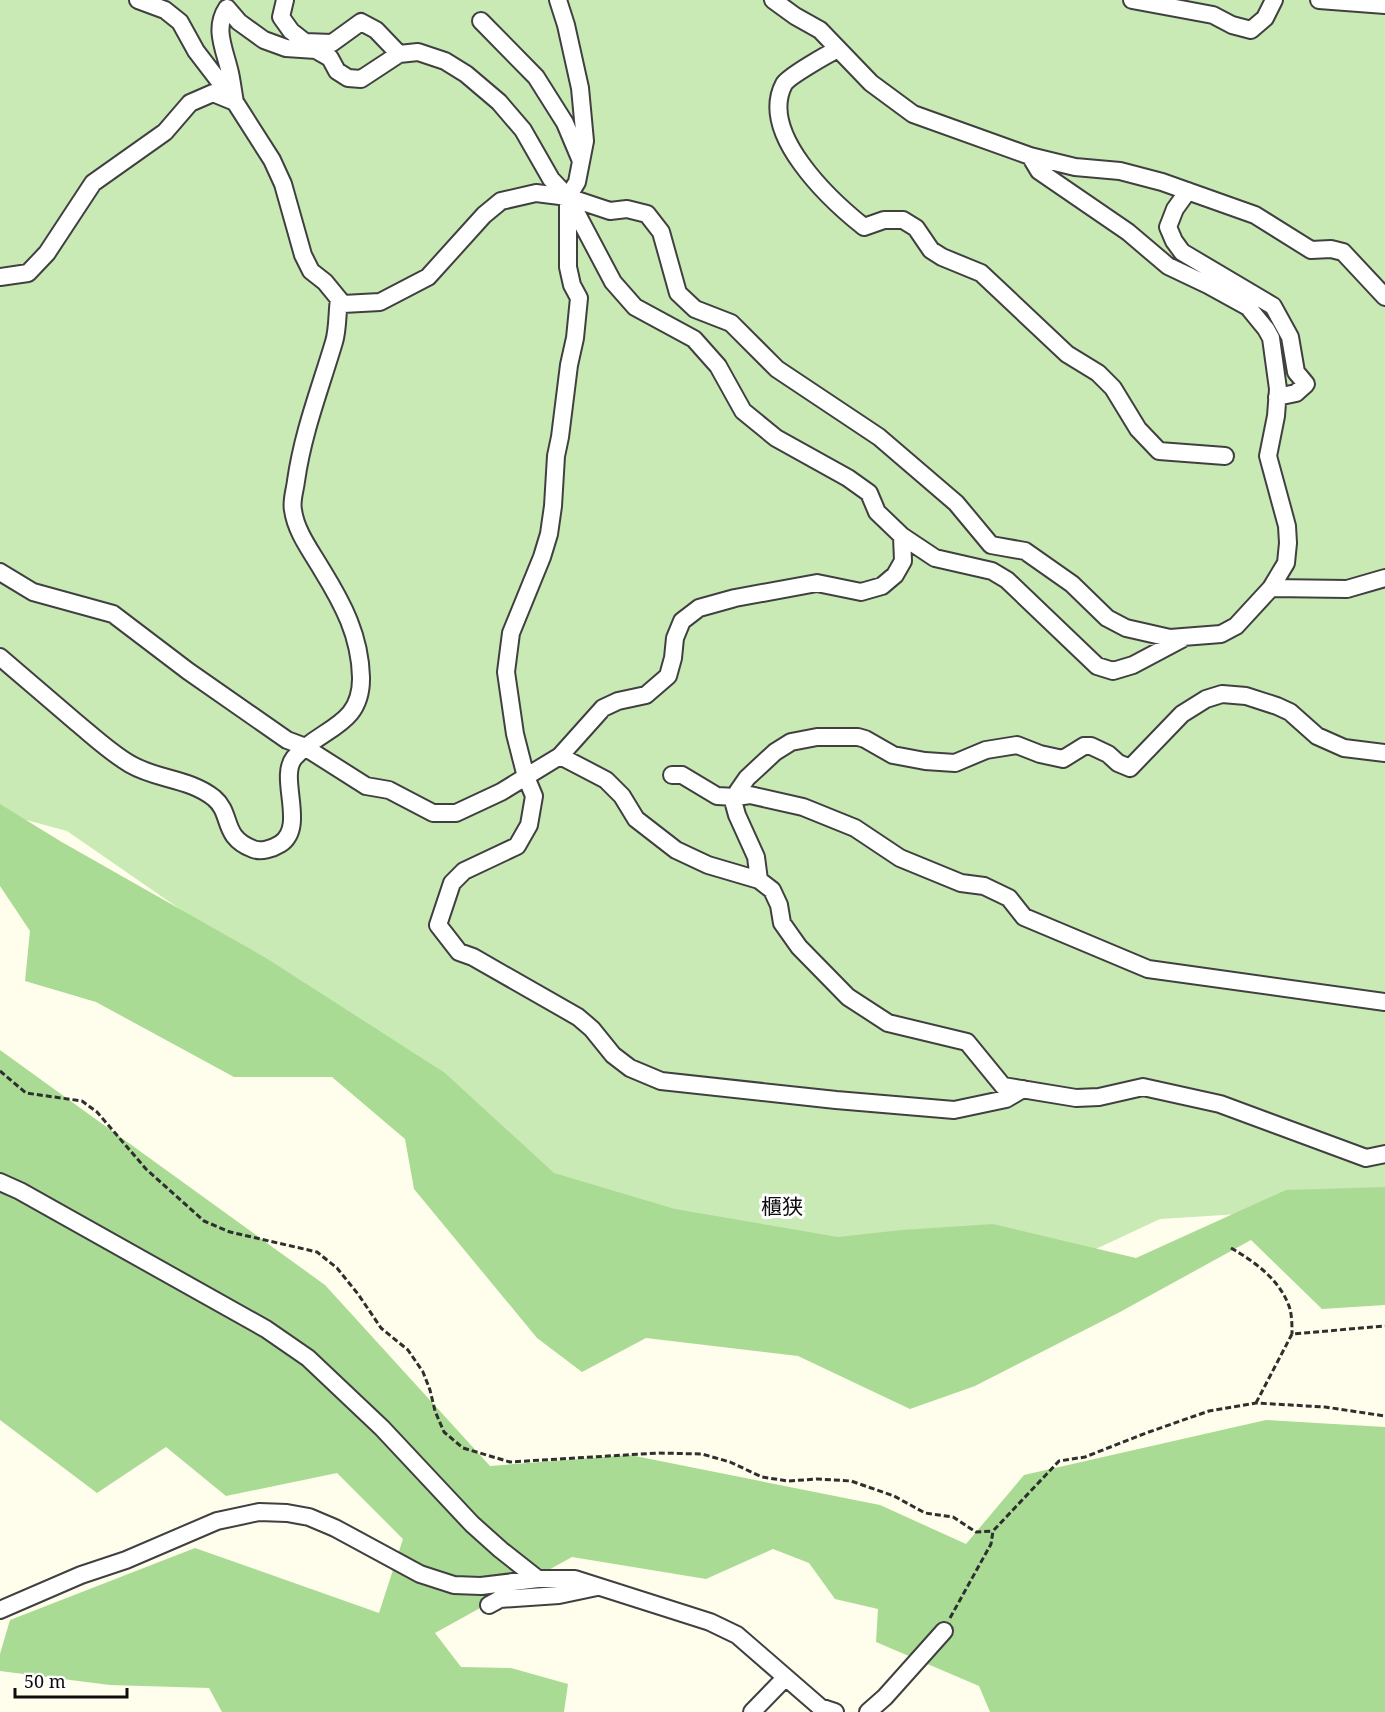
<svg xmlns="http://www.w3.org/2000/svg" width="1385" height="1712" viewBox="0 0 1385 1712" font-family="'Noto Serif','Noto Sans JP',serif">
<rect width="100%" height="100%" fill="#fffeec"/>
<path fill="#c9eab5" d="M0 0H1385V1205L1160 1219 1008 1290 552 1220 307 997 67 831 0 813Z"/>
<path fill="#a9db94" d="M0 804 60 841 266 958 445 1073 554 1173 675 1209 838 1237 902 1230 993 1224 1136 1258 1286 1190 1385 1187V1305L1322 1309 1251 1240 1120 1312 975 1386 910 1409 798 1356 646 1338 582 1372 537 1338 414 1189 405 1139 332 1077H234L96 1002 25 981 30 931 0 886Z
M0 1050 325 1285 490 1466 630 1455 880 1505 966 1544 1024 1475 1266 1420 1385 1427V1712H990L979 1686 876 1642 878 1609 835 1599 809 1563 773 1549 706 1579 572 1557 435 1633 461 1667 511 1668 568 1684 564 1712H222L209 1688 110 1685 0 1671V1654L10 1620 195 1548 379 1613 403 1539 337 1473 226 1496 166 1447 97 1493 0 1420Z"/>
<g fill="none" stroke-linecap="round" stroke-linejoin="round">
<defs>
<path id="minor" d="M138 0 165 10 180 22 196 51 232 98
M285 0 281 17 291 31 305 42 332 43 361 22 376 30 399 54
M558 0 566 25 580 88 585 141 577 182 568 197V267L572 285 579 298 575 338 569 365 560 437 556 456 553 506 549 534 542 557 511 633 506 672 515 734 526 777 534 796 529 825 517 846 464 871 452 883 438 925 459 952 473 957 578 1017 592 1029 613 1055 630 1068 661 1081 836 1100 954 1110 1006 1099 1023 1089
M773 0 795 16 820 30 871 83 913 114 1030 156 1075 167 1120 171 1162 182 1255 215 1311 250 1331 249 1343 252 1385 297
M1132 0 1213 15 1232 25 1251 30 1265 18 1274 0
M1319 0 1385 5
M481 21 536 77 565 123 581 161
M838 49C828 54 789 76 784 84 758 133 830 200 864 227L884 220H903L916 228 931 250 942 257 981 273 1067 354 1098 373 1113 388 1138 429 1159 451 1225 456
M235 102C233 92 232 82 230 73 225 50 213 29 227 8L239 22 264 40 286 48 316 50 330 58 337 71 348 78 361 79 399 54 418 52 445 61 466 74 499 102 523 130 551 179 568 197 613 282 635 307 694 339 718 366 743 411 776 438 848 478 869 493 877 512 902 536 935 558 992 571 1007 580 1097 666 1113 671 1133 665 1182 639
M1030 156 1039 171 1128 232 1168 266 1208 285 1248 307 1266 329 1271 338 1278 389 1276 416 1268 456 1287 526 1288 543 1286 563 1271 588
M1188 191 1175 209 1168 227 1174 241 1182 252 1273 306 1290 337 1296 372 1306 384 1296 393 1277 397
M0 277 28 273 47 253 93 183 165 132 190 103 213 93 235 102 272 160 283 184 303 255 311 271 325 282 343 304 380 302 428 277 484 215 501 201 536 193 568 197 610 211 627 209 647 214 661 232 678 293 695 309 731 323 777 369 879 437 956 503 991 545 1025 551 1072 584 1107 618 1126 628 1170 638 1221 634 1236 626 1271 588 1347 589 1385 578
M0 572 33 592 113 614 188 671 287 740 303 746 366 786 389 790 433 813H456L501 792 560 756 603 708 618 701 646 695 668 676 673 658 675 638 682 621 699 608 735 598 817 583 861 592 882 586 895 575 903 561 902 536
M0 657C26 679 51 701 77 723 94 737 111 753 130 764 157 780 189 778 214 798 233 814 221 837 253 849 261 852 272 849 280 844 307 827 278 778 294 758 321 727 362 727 361 677 360 636 343 604 322 570 311 551 296 532 293 510 291 501 295 490 296 481 303 432 320 389 334 342 338 329 337 313 339 299
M560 756 606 780 622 796 636 819 676 850 708 865 759 880 772 890 779 905 782 923 799 947 848 997 888 1023 967 1042 1003 1086 1076 1098 1099 1097 1143 1087 1220 1104 1366 1158 1385 1154
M672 775H682L717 796 736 797 750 795 803 807 855 828 900 858 961 883 984 886 1009 898 1024 917 1148 969 1385 1002
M759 880 756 857 737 815 734 804 738 791 747 778 775 752 791 742 817 737H858L865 739 893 755 925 761 955 763 986 750 1017 745 1040 754 1063 759 1084 746H1091L1108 754 1118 763 1130 768 1182 714 1206 699 1222 694 1246 696 1277 706 1290 712 1317 736 1344 748 1385 753
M0 1182 20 1191 266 1329 308 1358 382 1428 472 1524 501 1550 538 1579
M489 1605 500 1599 559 1595 597 1587
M0 1610 81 1575 126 1560 217 1521 259 1512 287 1513 309 1517 335 1528 420 1574 454 1585 481 1586 538 1579H575L710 1622 737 1635 820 1707 835 1712
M752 1712 785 1678
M868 1712 885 1697 944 1631"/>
</defs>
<use href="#minor" stroke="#404040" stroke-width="20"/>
<path stroke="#2f2f2f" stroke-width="3" stroke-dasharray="6 3" stroke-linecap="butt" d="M0 1071 26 1093 82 1101 97 1112 146 1169 204 1221 230 1232 317 1252 337 1268 358 1294 381 1328 408 1350 423 1372 430 1390 435 1411 444 1432 463 1448 510 1462 658 1453 702 1454 730 1462 762 1477 788 1481 817 1479 851 1481 894 1496 925 1513 953 1517 976 1532 993 1531
M1231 1248C1255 1262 1279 1279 1289 1306 1292 1314 1292 1325 1292 1334
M1256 1403 1292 1334 1385 1326
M950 1618 991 1544 993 1531 1059 1461 1085 1457 1146 1433 1209 1411 1256 1403 1325 1407 1385 1416"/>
<use href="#minor" stroke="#fff" stroke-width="16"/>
</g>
<g text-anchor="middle" stroke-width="6" stroke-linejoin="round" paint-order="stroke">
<g font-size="21" fill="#0d0d0d" stroke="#fff">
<text x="782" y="1214">櫃狭</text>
</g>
</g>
<path d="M15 1688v9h112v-9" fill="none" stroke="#0d0d0d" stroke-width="3"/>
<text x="24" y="1688" font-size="18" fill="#0d0d0d" stroke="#ffffff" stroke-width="4.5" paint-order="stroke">50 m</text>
</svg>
